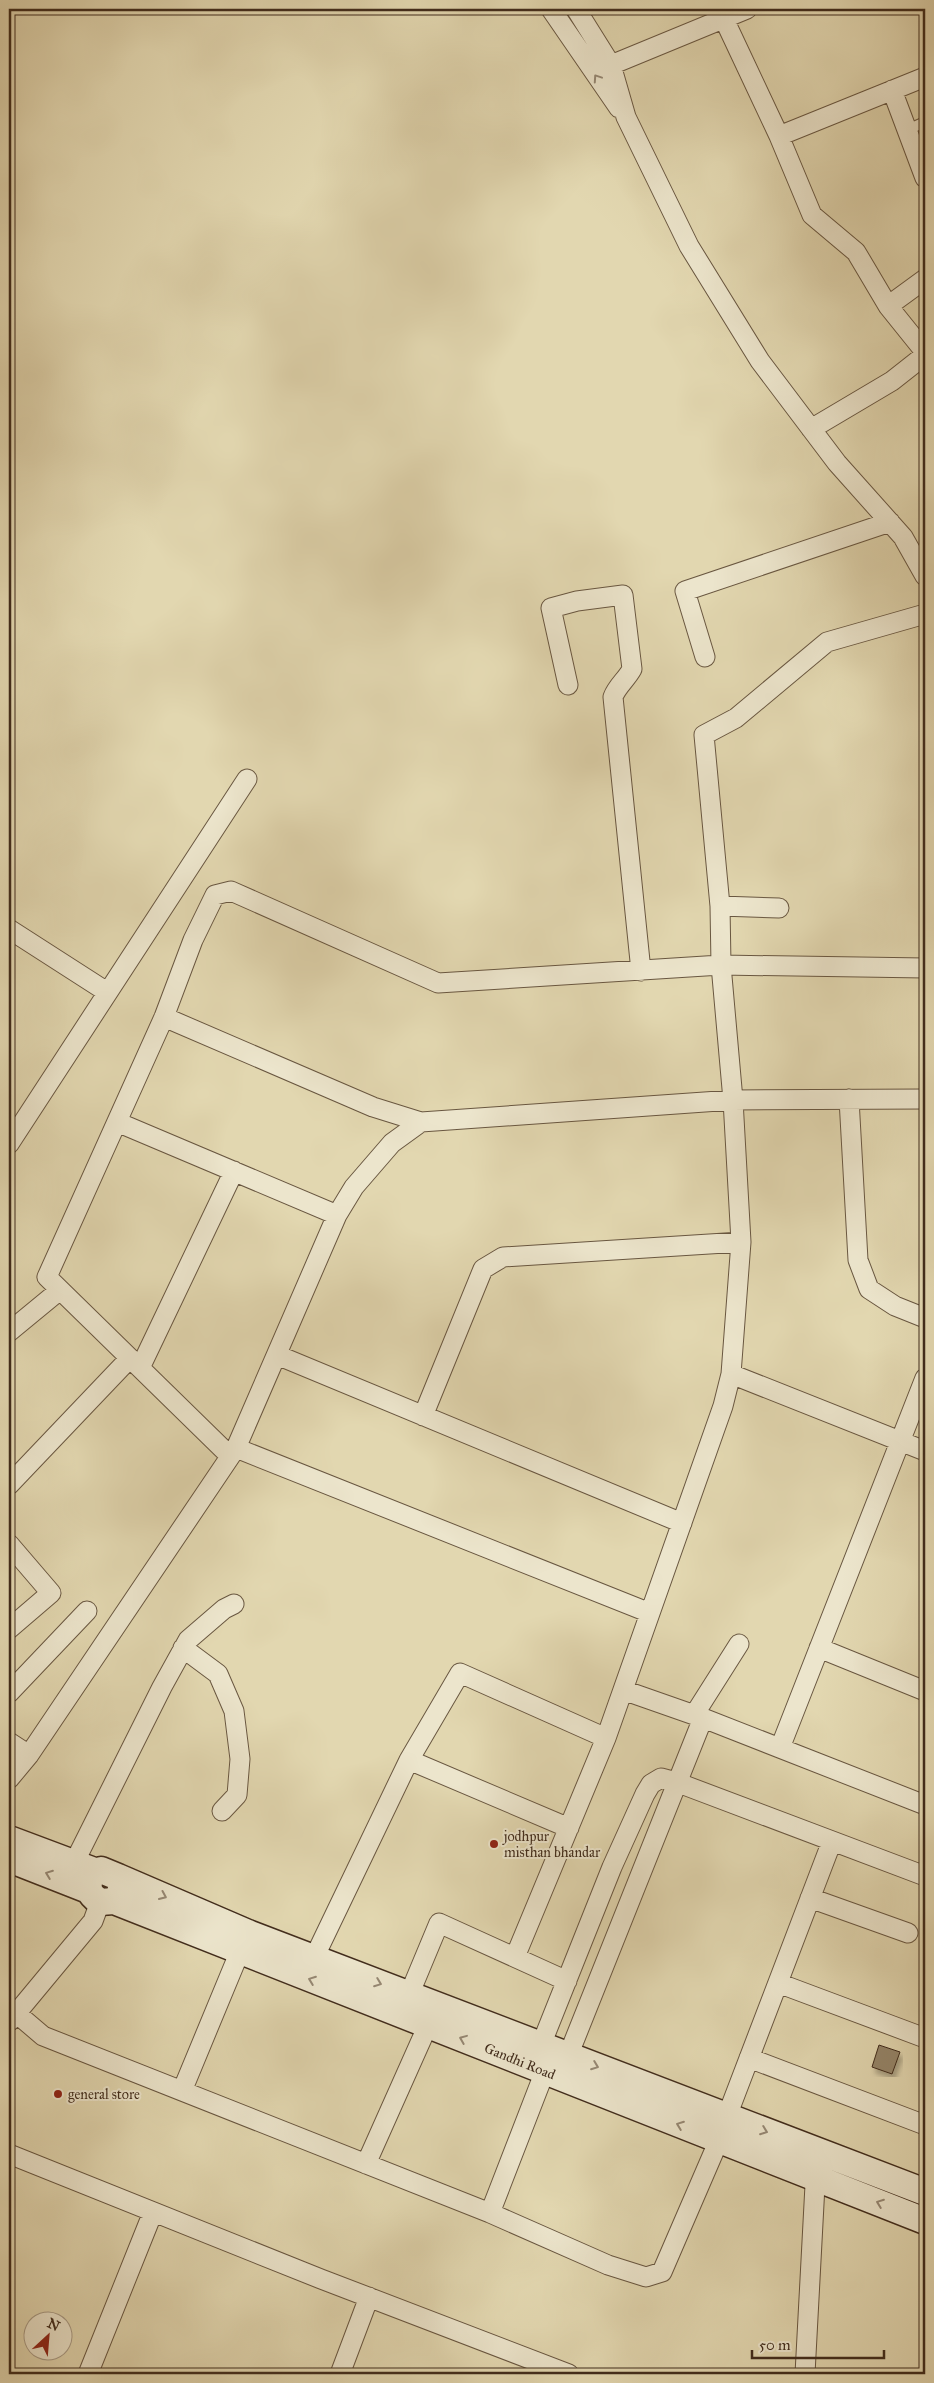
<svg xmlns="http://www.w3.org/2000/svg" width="934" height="2383" viewBox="0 0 934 2383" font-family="'IM FELL Great Primer',serif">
<defs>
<filter id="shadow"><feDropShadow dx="3" dy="5.5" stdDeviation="2.5" flood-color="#0004"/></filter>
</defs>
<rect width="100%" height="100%" fill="#e2d7b0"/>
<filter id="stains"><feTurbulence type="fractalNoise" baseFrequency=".004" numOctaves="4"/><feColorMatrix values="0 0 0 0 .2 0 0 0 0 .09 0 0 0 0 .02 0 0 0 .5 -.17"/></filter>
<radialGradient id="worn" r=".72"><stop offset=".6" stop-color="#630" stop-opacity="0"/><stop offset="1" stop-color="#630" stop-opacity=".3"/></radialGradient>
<path fill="#958569" stroke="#412c1c" filter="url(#shadow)" d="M879 2045 900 2052 892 2074 872 2067Z"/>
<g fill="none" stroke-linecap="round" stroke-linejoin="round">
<defs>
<path id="service" d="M907 130 925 122"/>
<path id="minor" d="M551 9 619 108
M576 9 611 65 626 117 689 246 760 361 837 463 903 537 925 576
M724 19 779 136 925 77
M611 65 747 9
M892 90 925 178
M779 136 812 215 856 252 888 306 925 352
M888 306 925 279
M811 429 892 381 925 355
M705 657 685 591 890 522
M568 685 551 608 577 601 623 595 632 669C626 680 617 686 613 697L641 971
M720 906 779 908
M9 929 107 992
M164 1017 373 1107 421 1122 733 1100 925 1099
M849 1099 858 1260 869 1289 895 1306 925 1318
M117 1122 337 1215
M9 1144 247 779
M9 1332 60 1290
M277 1355 682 1523
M140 1368 234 1171
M731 1374 925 1451
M423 1416 483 1269 503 1257 741 1242
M236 1448 650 1613
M230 1456 47 1277 164 1017 193 940 215 895 231 891 438 983 721 965 925 968
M9 1485 130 1358
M9 1544 51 1593 9 1629
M183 1648 218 1674 234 1711 240 1759 237 1795 222 1811
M819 1648 925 1691
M623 1690 703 1718 925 1805
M9 1693 87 1611
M694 1715 739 1644
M9 1742 29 1755
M780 1748 925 1378
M409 1760 569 1828
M9 1779 29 1755 236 1448 337 1215 354 1187 392 1143 421 1122
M74 1863 162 1687 188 1640 224 1609 234 1604
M810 1898 908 1933
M515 1957 606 1738 723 1406 731 1374 741 1242 733 1100 721 965 720 906 704 735 736 718 827 642 925 614
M314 1958 409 1760 460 1673 606 1738
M778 1983 925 2038
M409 1995 439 1923 567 1981
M16 2013 43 2036 490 2213 608 2265 646 2277 662 2272 719 2140
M10 2021 93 1921 100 1902
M541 2045 612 1867 645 1794 651 1784 661 1778 676 1782 925 1876
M568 2056 703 1718
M749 2058 925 2125
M182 2091 240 1951
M727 2116 832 1841
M9 2154 321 2279 569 2374
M366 2164 428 2025
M490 2213 545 2071
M88 2374 153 2212
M340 2374 369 2297
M805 2374 816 2166"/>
<path id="secondary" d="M9 1839 97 1872
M9 1859 88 1890
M101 1870 118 1877C123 1887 122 1892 114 1901L100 1902C89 1894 87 1890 90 1876Z
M118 1877 248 1933 925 2192
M114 1901 925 2221"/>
</defs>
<use href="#service" stroke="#695741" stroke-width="12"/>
<use href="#minor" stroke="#695741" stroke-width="21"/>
<use href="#secondary" stroke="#412c1c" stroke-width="29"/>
<use href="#service" stroke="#ece5cc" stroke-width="10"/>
<use href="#minor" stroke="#ece5cc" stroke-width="19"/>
<use href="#secondary" stroke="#ece5cc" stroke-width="26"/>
</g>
<defs><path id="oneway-chevron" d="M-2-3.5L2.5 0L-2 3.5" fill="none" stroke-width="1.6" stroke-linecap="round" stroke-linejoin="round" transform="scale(1.25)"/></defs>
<g stroke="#968874">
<use href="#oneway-chevron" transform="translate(597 78) rotate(-124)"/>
<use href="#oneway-chevron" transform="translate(49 1874) rotate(-159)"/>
<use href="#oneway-chevron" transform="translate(163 1896) rotate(24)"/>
<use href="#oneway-chevron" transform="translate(312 1980) rotate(-159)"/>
<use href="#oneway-chevron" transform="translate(378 1983) rotate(21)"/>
<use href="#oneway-chevron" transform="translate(463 2039) rotate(-158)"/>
<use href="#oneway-chevron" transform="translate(595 2066) rotate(21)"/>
<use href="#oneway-chevron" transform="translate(680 2125) rotate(-159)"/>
<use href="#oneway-chevron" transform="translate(764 2131) rotate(21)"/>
<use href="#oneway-chevron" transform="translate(880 2203) rotate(-159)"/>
</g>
<g fill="#8f2418" stroke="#ece5cc" stroke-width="2">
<circle cx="494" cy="1844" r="5"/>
<circle cx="58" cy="2094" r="5"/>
</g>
<g text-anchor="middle" stroke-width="4" stroke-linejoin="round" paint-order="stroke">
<g font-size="14" fill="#412c1c" stroke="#ece5cc" text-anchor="start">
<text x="504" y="1841">jodhpur<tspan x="504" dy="16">misthan bhandar</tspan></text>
<text x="68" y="2099">general store</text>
</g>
<g font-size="14" fill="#412c1c" stroke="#ece5cc">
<text transform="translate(520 2061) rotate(22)" y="5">Gandhi Road</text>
</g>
</g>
<rect width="934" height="2383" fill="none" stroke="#e2d7b0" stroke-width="30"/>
<rect x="10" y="10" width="914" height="2363" fill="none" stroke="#412c1c" stroke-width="2.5"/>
<rect x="15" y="15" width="904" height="2353" fill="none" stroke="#412c1c"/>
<g transform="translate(48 2336) rotate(26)"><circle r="24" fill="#ece5cc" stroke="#a89b86"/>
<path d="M0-4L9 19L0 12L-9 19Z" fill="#8f2418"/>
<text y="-8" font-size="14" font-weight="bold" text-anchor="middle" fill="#412c1c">N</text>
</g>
<path d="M752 2350v8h132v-8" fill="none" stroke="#412c1c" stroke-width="2.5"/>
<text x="759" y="2350" font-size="15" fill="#412c1c" stroke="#ece5cc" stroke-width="4" paint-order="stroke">50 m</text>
<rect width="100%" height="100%" filter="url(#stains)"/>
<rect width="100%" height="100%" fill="url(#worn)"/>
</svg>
